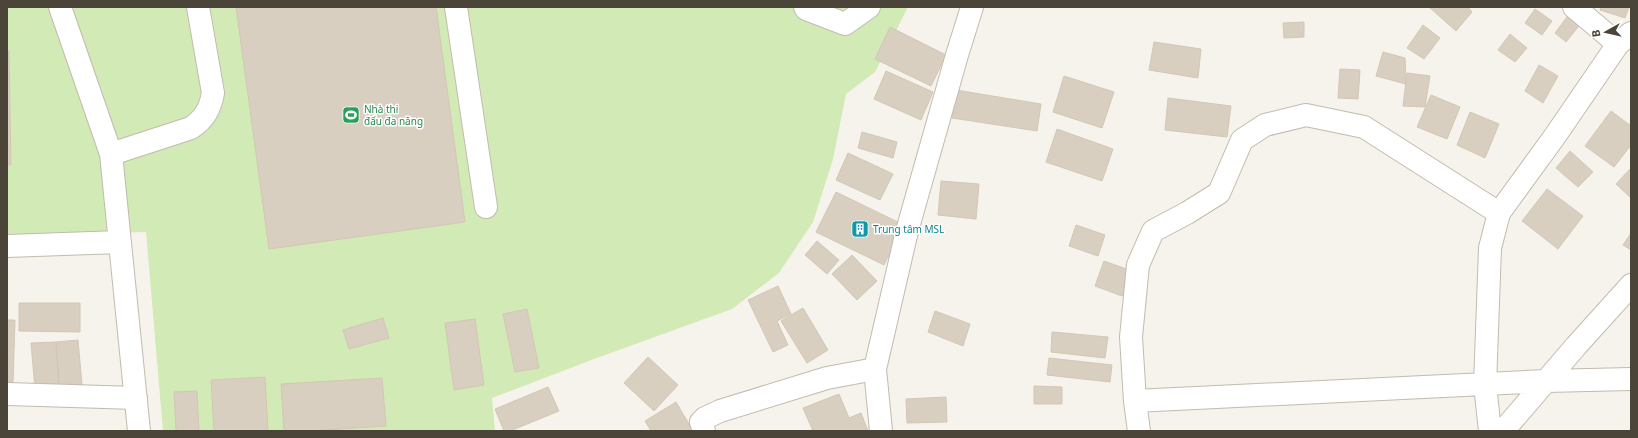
<svg xmlns="http://www.w3.org/2000/svg" width="1638" height="438" viewBox="0 0 1638 438" font-family="'Noto Sans',sans-serif">
<rect width="100%" height="100%" fill="#f6f3ec"/>
<path fill="#d2eab5" d="M7 7H908L875 72 846 94 833 159 813 222 779 273 732 309 594 359 492 398 495 431H163L146 232 7 236Z"/>
<path fill="#d8cfc1" stroke="#d3c7b4" d="M236 7H436L465 222 269 249Z
M1429 7H1468L1472 12 1456 31Z
M1601 7H1629L1625 18 1600 10Z
M1535 9 1552 21 1542 35 1525 23Z
M1570 13 1586 17 1566 42 1555 33Z
M1304 22V37L1284 38 1283 23Z
M1423 25 1440 38 1424 59 1407 48Z
M890 27 946 55 931 86 875 59Z
M1510 34 1527 48 1515 62 1498 50Z
M1154 42 1201 49 1198 78 1149 70Z
M7 51H9L11 165H7Z
M1383 52 1405 58 1406 84 1376 76Z
M1539 65 1558 76 1543 103 1525 91Z
M1340 69 1360 70 1358 99 1338 98Z
M886 71 933 92 921 120 874 99Z
M1407 73 1430 76 1425 107 1403 106Z
M1064 76 1114 92 1102 128 1053 112Z
M956 90 1041 104 1037 131 952 118Z
M1431 95 1460 107 1447 139 1417 127Z
M1168 98 1231 106 1227 137 1165 130Z
M1611 111 1631 126V145L1614 167 1585 146Z
M1470 112 1499 124 1485 158 1457 145Z
M1057 129 1113 149 1102 181 1046 162Z
M862 132 897 142 893 158 858 148Z
M1570 151 1593 172 1578 187 1556 168Z
M848 153 893 174 880 200 836 180Z
M1631 168V198L1616 184Z
M941 181 979 184 976 219 938 215Z
M1547 189 1583 216 1558 249 1522 221Z
M836 192 904 225 884 265 816 232Z
M1076 225 1105 235 1098 256 1069 246Z
M1631 233V250L1623 245Z
M817 241 839 260 827 274 805 255Z
M852 255 877 281 857 300 832 274Z
M1104 261 1132 271 1122 296 1095 286Z
M778 286 791 314 777 321 788 345 773 352 748 300Z
M19 303H80V332L19 331Z
M803 308 828 350 807 363 781 321Z
M527 309 539 368 515 372 503 314Z
M935 311 970 324 963 346 928 332Z
M383 318 389 338 349 349 343 330Z
M475 319 484 385 454 390 445 323Z
M7 320H15L13 382H7Z
M1052 332 1108 337 1105 358 1051 352Z
M78 340 83 396 59 387 56 342Z
M56 342 59 387 35 389 31 343Z
M648 357 678 385 654 411 624 383Z
M1049 358 1112 365 1110 382 1047 375Z
M265 377 268 431H214L211 380Z
M382 378 386 426 309 431H284L281 384Z
M1034 386 1062 387V404H1034Z
M548 387 559 411 510 431H504L495 409Z
M197 391 199 431H176L174 392Z
M839 394 849 418 861 413 868 431H813L803 408Z
M946 397 947 422 907 423 906 399Z
M676 402 693 431H651L645 421Z"/>
<g fill="none" stroke-linecap="round" stroke-linejoin="round">
<defs>
<path id="minor" d="M60 7 111 154 139 431
M456 7 486 207
M805 7 806 9 845 24 869 7
M1574 7 1618 44
M111 154 191 128C204 119 210 110 213 93L198 7
M7 246 120 242
M7 394 136 398
M1135 401 1546 381 1631 379
M704 431 701 422 705 418 720 411 827 378 875 369
M881 431 875 369 907 231 957 55 972 7
M1139 431 1135 401 1131 337 1138 265 1153 231 1187 213 1219 193 1242 140 1265 125 1306 115 1364 127 1499 213
M1490 431 1485 385 1490 248 1499 213 1555 136 1618 44 1631 33
M1503 431 1576 346 1631 285"/>
</defs>
<use href="#minor" stroke="#c2bbae" stroke-width="24"/>
<use href="#minor" stroke="#fff" stroke-width="22"/>
</g>
<defs>
<symbol id="stadium-square" viewBox="-11 -11 22 22"><rect x="-9" y="-9" width="18" height="18" rx="4" fill="#2e9e5b" stroke="#fff"/><path d="M0-5a6.5 5 0 1 0 0 10a6.5 5 0 1 0 0-10ZM-3.5-1.8h7v3.6h-7Z" fill="#fff"/></symbol>
<symbol id="building-square" viewBox="-11 -11 22 22"><rect x="-9" y="-9" width="18" height="18" rx="4" fill="#0f9aa8" stroke="#fff"/><path d="M-4-6H4V6H1V3H-1V6H-4ZM-2.5-4.3h1.7v1.8h-1.7ZM.8-4.3h1.7v1.8H.8ZM-2.5-1h1.7V.8h-1.7ZM.8-1h1.7V.8H.8Z" fill="#fff"/></symbol>
</defs>
<g fill-rule="evenodd">
<use href="#stadium-square" x="341" y="105" width="20" height="20"/>
<use href="#building-square" x="850" y="219" width="20" height="20"/>
</g>
<g text-anchor="middle" stroke-width="3" stroke-linejoin="round" paint-order="stroke">
<g font-size="10" fill="#27864d" stroke="#fff" text-anchor="start">
<text x="364" y="113">Nhà thi<tspan x="364" dy="12">đấu đa năng</tspan></text>
</g>
<g font-size="10" fill="#0d838f" stroke="#fff" text-anchor="start">
<text x="873" y="233">Trung tâm MSL</text>
</g>
</g>
<rect width="1638" height="438" fill="none" stroke="#4b4439" stroke-width="16"/>
<g transform="translate(1606 32) rotate(262)" stroke="#ffffff" stroke-width="3" paint-order="stroke">
<path d="M0-3L7 15L0 10L-7 15Z" fill="#4b4439"/>
<text y="-6" font-size="11" font-weight="bold" text-anchor="middle" fill="#4b4439">B</text>
</g>
</svg>
